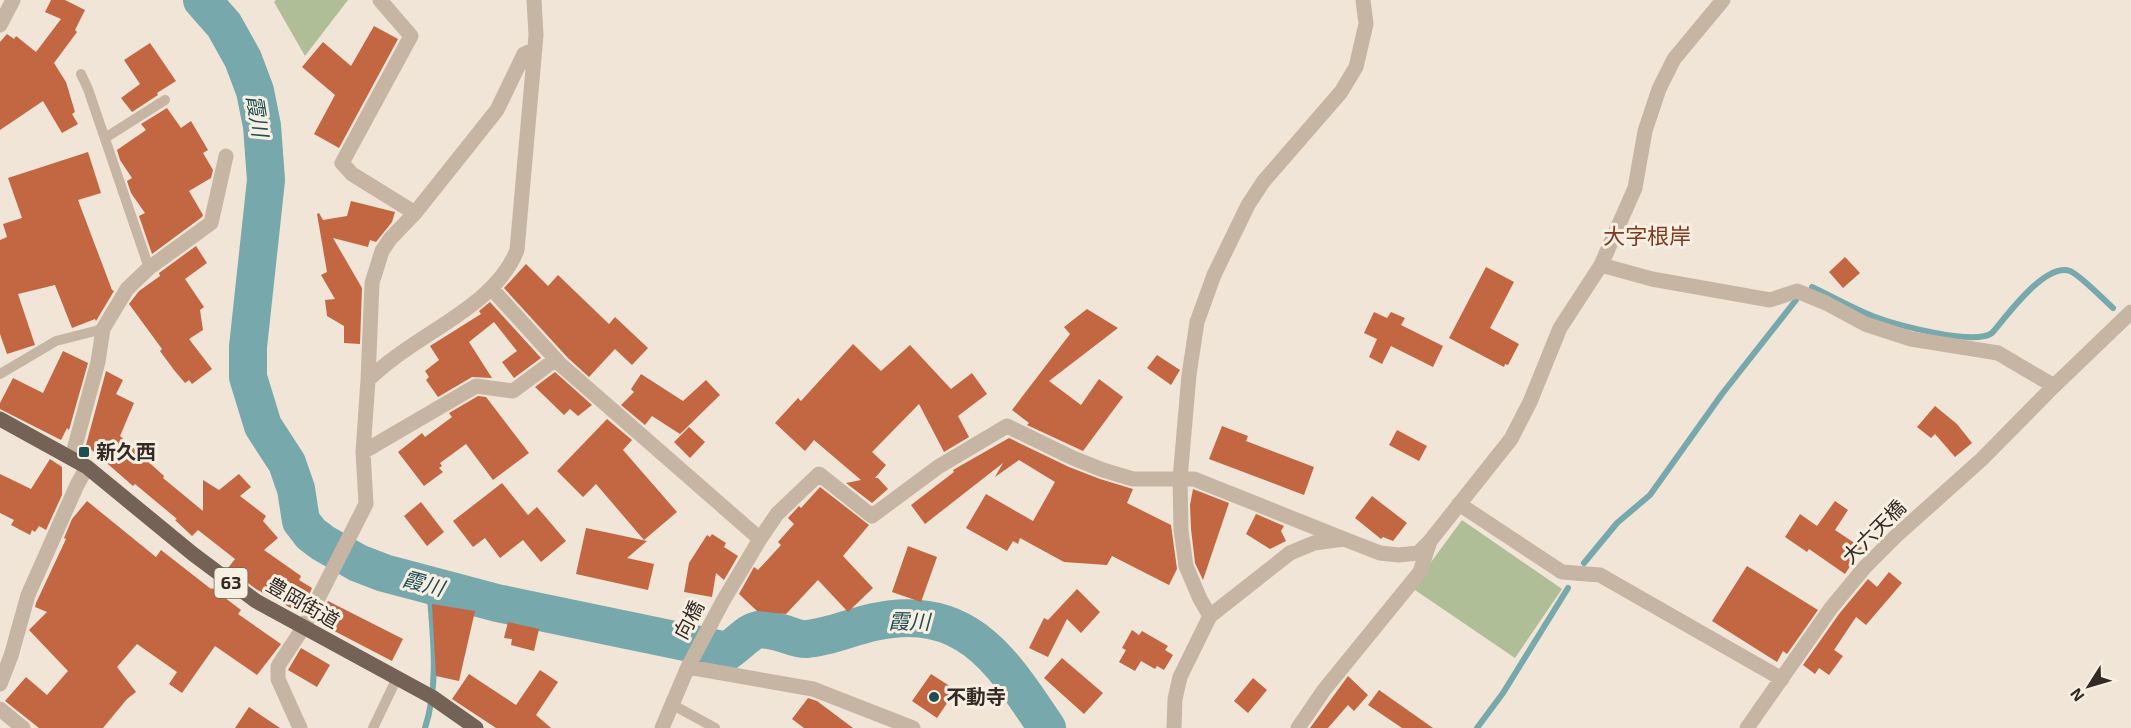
<svg xmlns="http://www.w3.org/2000/svg" width="2131" height="728" viewBox="0 0 2131 728" font-family="'Exo 2','Noto Sans JP',sans-serif">
<rect width="100%" height="100%" fill="#f0e5d7"/>
<path fill="#b0be98" d="M276 0H348L305 56 274 2Z
M1462 520 1562 589 1515 658 1412 588Z"/>
<g fill="none" stroke-linecap="round" stroke-linejoin="round">
<path stroke="#77a8ac" stroke-width="6" d="M1812 287C1833 297 1854 309 1875 317 1897 325 1974 346 1992 333 2006 317 2045 262 2070 271 2080 275 2104 300 2113 308
M1584 563 1617 523 1650 495 1722 394 1796 300
M425 728C440 682 432 631 429 584
M1477 728 1503 693 1568 588"/>
<path stroke="#77a8ac" stroke-width="38" d="M202 0 224 25 243 59 255 91 262 126 266 180 248 347V377L263 426 287 463 296 489 301 521 311 534 323 543 358 563 384 573 497 603 728 651C754 631 752 624 785 634 791 636 800 640 807 639 830 637 851 627 874 622 966 602 1002 661 1047 728"/>
</g>
<path fill="#c36642" d="M51 0H65L85 10 75 30 77 32 54 63 66 82 75 112 72 114 78 124 62 133 43 101 0 130V42L7 34 14 39 16 36 36 52 61 19 45 12Z
M374 26 398 39 339 148 314 134 335 95 302 67 323 42 351 66Z
M150 43 176 81 157 93 158 95 132 112 121 98 140 84 124 60Z
M167 108 181 128 191 121 208 150 203 153 213 170 211 178 189 191 203 215 202 217 152 254 139 216 145 213 131 193 127 181 132 178 120 160 117 150 146 130 141 124Z
M88 152 101 193 78 200 112 290 114 291 96 321 95 319 72 328 55 285 18 294 35 345 7 354 0 334V240L7 237 3 224 22 218 8 178Z
M351 201 395 212 392 222 376 242 370 240 368 247 333 238 362 288 360 344 344 343V326L327 316 325 300 335 299 321 275 327 272 317 214 319 213 323 220 347 216Z
M196 246 207 263 185 279 204 307 200 310 203 330 189 339 212 369 192 384 189 380 185 383 174 370 160 351 162 349 129 304 139 291 160 276 159 273Z
M1845 257 1860 273 1843 288 1829 272Z
M526 264 548 286 558 275 609 324 615 317 648 348 632 365 615 349 589 377 568 358 504 288Z
M1486 267 1514 282 1490 328 1519 344 1508 365 1505 364 1504 367 1449 338Z
M490 302 541 358 514 378 502 362 517 351 494 322 469 342 492 378 472 377 438 397 426 380 429 377 425 371 439 360 430 346 481 314 479 311Z
M1087 309 1118 328 1049 381 1081 405 1099 379 1123 397 1083 451 1027 425 1029 423 1012 410 1070 334 1064 327Z
M1374 312 1387 318 1391 312 1405 318 1401 325 1443 346 1433 367 1391 346 1382 364 1369 357 1377 339 1364 333Z
M853 344 881 371 910 345 951 389 972 373 987 394 958 416 969 437 944 452 919 404 872 452 886 465 875 478H878L888 489 872 503 846 483 861 480 814 440 805 451 775 423 798 398 801 401Z
M63 351 88 363 69 430 67 428 61 440 0 409V403L13 378 43 393Z
M1157 355 1180 370 1171 385 1147 368Z
M106 371 123 380 116 394 134 403 120 436 164 476 163 478 203 511V480L219 490 239 474 251 487 240 496 266 516 263 521 278 538 264 550 301 576 299 580 312 588 300 613 256 589 228 568 235 559 198 530 192 536 175 520 177 519 135 484 133 486 86 445Z
M555 372 592 405 578 416 570 409 564 415 535 387Z
M641 374 683 401 706 380 720 395 680 434 652 416 645 425 621 405 634 392 631 389Z
M478 396 486 397 529 453 493 480 466 444 440 463 442 466 439 468 443 472 424 486 398 452 422 433 425 437 452 417 449 413Z
M1935 406 1957 424 1972 443 1955 457 1935 434 1931 438 1917 427Z
M607 419 632 440 623 450 677 512 644 540 596 484 583 497 557 471Z
M1222 426 1248 436 1246 441 1314 467 1304 495 1209 459Z
M689 427 705 442 690 458 674 442Z
M1397 430 1427 446 1419 461 1389 445Z
M1009 438 1069 467 1100 479 1133 489 1127 503 1171 525 1177 569 1169 585 1112 556 1107 565 1064 562 1020 538 1018 544 1013 541 1007 551 966 528 986 494 1033 521 1055 482 1019 460 995 477 1003 463 925 524 911 505 954 472 953 470Z
M50 459 62 467V495L46 530 39 526 35 532 32 530 30 535 11 525 14 520 0 513V474L31 489Z
M502 483 528 515 537 507 566 541 541 562 523 540 500 558 485 538 473 547 453 521Z
M820 487 869 525 843 556 873 588 848 612 818 580 786 614 757 611 739 594 754 567 758 570 781 545 778 542 794 524 788 518 799 506 801 508Z
M1193 489 1229 503 1203 580 1195 563 1191 529 1190 505Z
M1372 496 1407 523 1393 541 1383 537 1381 539 1355 518Z
M87 501 156 557 161 550 211 589 212 588 241 610 238 614 281 644 257 675 215 646 182 693 169 684 177 672 137 644 117 667 136 692 127 699 103 728H39L5 701 26 677 47 695 68 671 29 630 47 612 35 607 36 603 66 539 64 538 72 519Z
M1835 501 1848 510 1835 530 1862 548 1845 574 1809 549 1807 552 1785 537 1800 514 1817 526Z
M421 502 444 532 427 546 404 516Z
M1256 514 1284 526 1281 531 1286 541 1270 549 1246 534Z
M586 528 647 541 627 558 654 564 648 590 576 574Z
M712 534 726 543 724 547 738 556 724 580 716 573 712 597 684 592 689 563 707 535 710 537Z
M908 546 937 557 921 602 892 592Z
M1747 566 1818 610 1787 654 1783 651 1777 662 1712 621Z
M1889 572 1902 583 1866 625 1856 617 1834 650 1843 656 1829 675 1819 668 1815 674 1803 665 1839 614 1868 579 1877 587Z
M1077 589 1100 612 1081 633 1067 619 1048 657 1029 648 1044 618 1048 620Z
M328 601 403 639 392 661 317 622Z
M432 604 475 611 459 681 436 676Z
M508 622 539 629 534 651 511 645 512 639 504 638Z
M1132 630 1139 635 1142 631 1168 646 1165 650 1173 655 1164 670 1157 666 1155 669 1141 661 1135 671 1119 662 1126 650 1122 648Z
M301 648 330 665 317 687 288 670Z
M1062 658 1103 693 1084 714 1044 678Z
M540 670 558 682 536 715 551 728H496L452 699 469 674 516 705Z
M931 674 956 690 937 718 912 701Z
M1348 676 1368 695 1354 711 1348 705 1328 728H1310Z
M1253 678 1267 690 1248 713 1234 701Z
M1379 690 1433 728H1402L1368 705Z
M808 698 817 701 853 728H804L792 719Z
M249 707 280 728H235Z"/>
<g fill="none" stroke-linecap="round" stroke-linejoin="round">
<path stroke="#c7b5a4" stroke-width="10" d="M81 74 88 89 149 268
M105 138 165 100
M0 374 56 341 103 329
M673 705 715 728
M373 728 397 678"/>
<path stroke="#c7b5a4" stroke-width="15" d="M380 0 411 36 342 163 352 174 415 213
M0 25 13 0
M1601 265 1652 279 1770 300 1797 291 1826 303 1865 324 1911 339 1998 353 2054 386
M491 288 561 365 760 539
M368 380 372 283 382 251 390 239 415 213 497 110 524 54 535 49
M363 452 476 386 513 391 556 359
M72 457 98 362 103 329 127 289 149 268 211 223 226 156
M1459 504 1562 572 1600 575 1782 679
M1210 616 1200 599 1186 566 1181 530 1180 479 1189 375 1197 322 1214 275 1248 205 1263 182 1341 92 1356 67 1366 24 1363 0
M688 667 813 689 913 728
M0 684 11 656 28 595 77 485 87 467
M0 709 23 728
M300 728 278 679V666L303 628 366 504 363 452 368 380C376 373 384 365 393 359 434 327 498 300 517 250L536 35 534 0
M662 728 688 667 723 601 760 539 777 514 819 474 872 516 938 467 1007 426 1073 458 1103 470 1133 479H1194L1344 539
M1298 728 1324 690 1420 572 1430 541
M1747 728 1831 608 1865 567 1896 536 1982 459 2054 386 2131 312"/>
<path stroke="#c7b5a4" stroke-width="15" d="M1174 728 1175 699 1180 677 1210 616 1290 553 1314 543 1344 539 1380 553 1399 555 1418 553 1430 541 1511 439 1530 402 1560 328 1601 265 1635 188 1645 131 1659 89 1674 59 1723 0"/>
<path stroke="#756257" stroke-width="15" d="M0 419 87 467 193 554 256 601 432 697 476 728"/>
</g>
<g fill="#1c4e53" stroke="#f8efe3" stroke-width="2">
<rect x="78" y="446" width="12" height="12" rx="3"/>
<circle cx="934" cy="697" r="6"/>
</g>
<g text-anchor="middle" stroke-width="6" stroke-linejoin="round" paint-order="stroke">
<rect fill="#f8efe3" stroke="#6e655e" stroke-width="1.5" x="214.5" y="568" width="33" height="30" rx="4.5"/>
<g font-size="18" font-weight="bold" fill="#332a25">
<text x="231" y="589">63</text>
</g>
<g font-size="20" font-weight="bold" fill="#332a25" stroke="#f8efe3" text-anchor="start">
<text x="96" y="459">新久西</text>
<text x="946" y="704">不動寺</text>
</g>
<g font-size="20" fill="#332a25" stroke="#f8efe3">
<text transform="translate(1874 532) rotate(-45)" y="7">大六天橋</text>
<text transform="translate(303 603) rotate(30)" y="7">豊岡街道</text>
<text transform="translate(689 620) rotate(-62)" y="7">向橋</text>
</g>
<g font-size="21" font-style="italic" fill="#1c4e53" stroke="#f8efe3">
<text transform="translate(257 116) rotate(81)" y="7">霞川</text>
<text transform="translate(423 584) rotate(15)" y="7">霞川</text>
<text transform="translate(909 622) rotate(1)" y="7">霞川</text>
</g>
<g font-size="22" fill="#803a21" stroke="#f8efe3">
<text x="1647" y="244">大字根岸</text>
</g>
</g>
<g transform="translate(2089 686) rotate(233)" stroke="#f8efe3" stroke-width="4.5" paint-order="stroke">
<path d="M0-4.5L10 22L0 15L-10 22Z" fill="#332a25"/>
<text y="-9" font-size="16" font-weight="bold" text-anchor="middle" fill="#332a25">N</text>
</g>
</svg>
